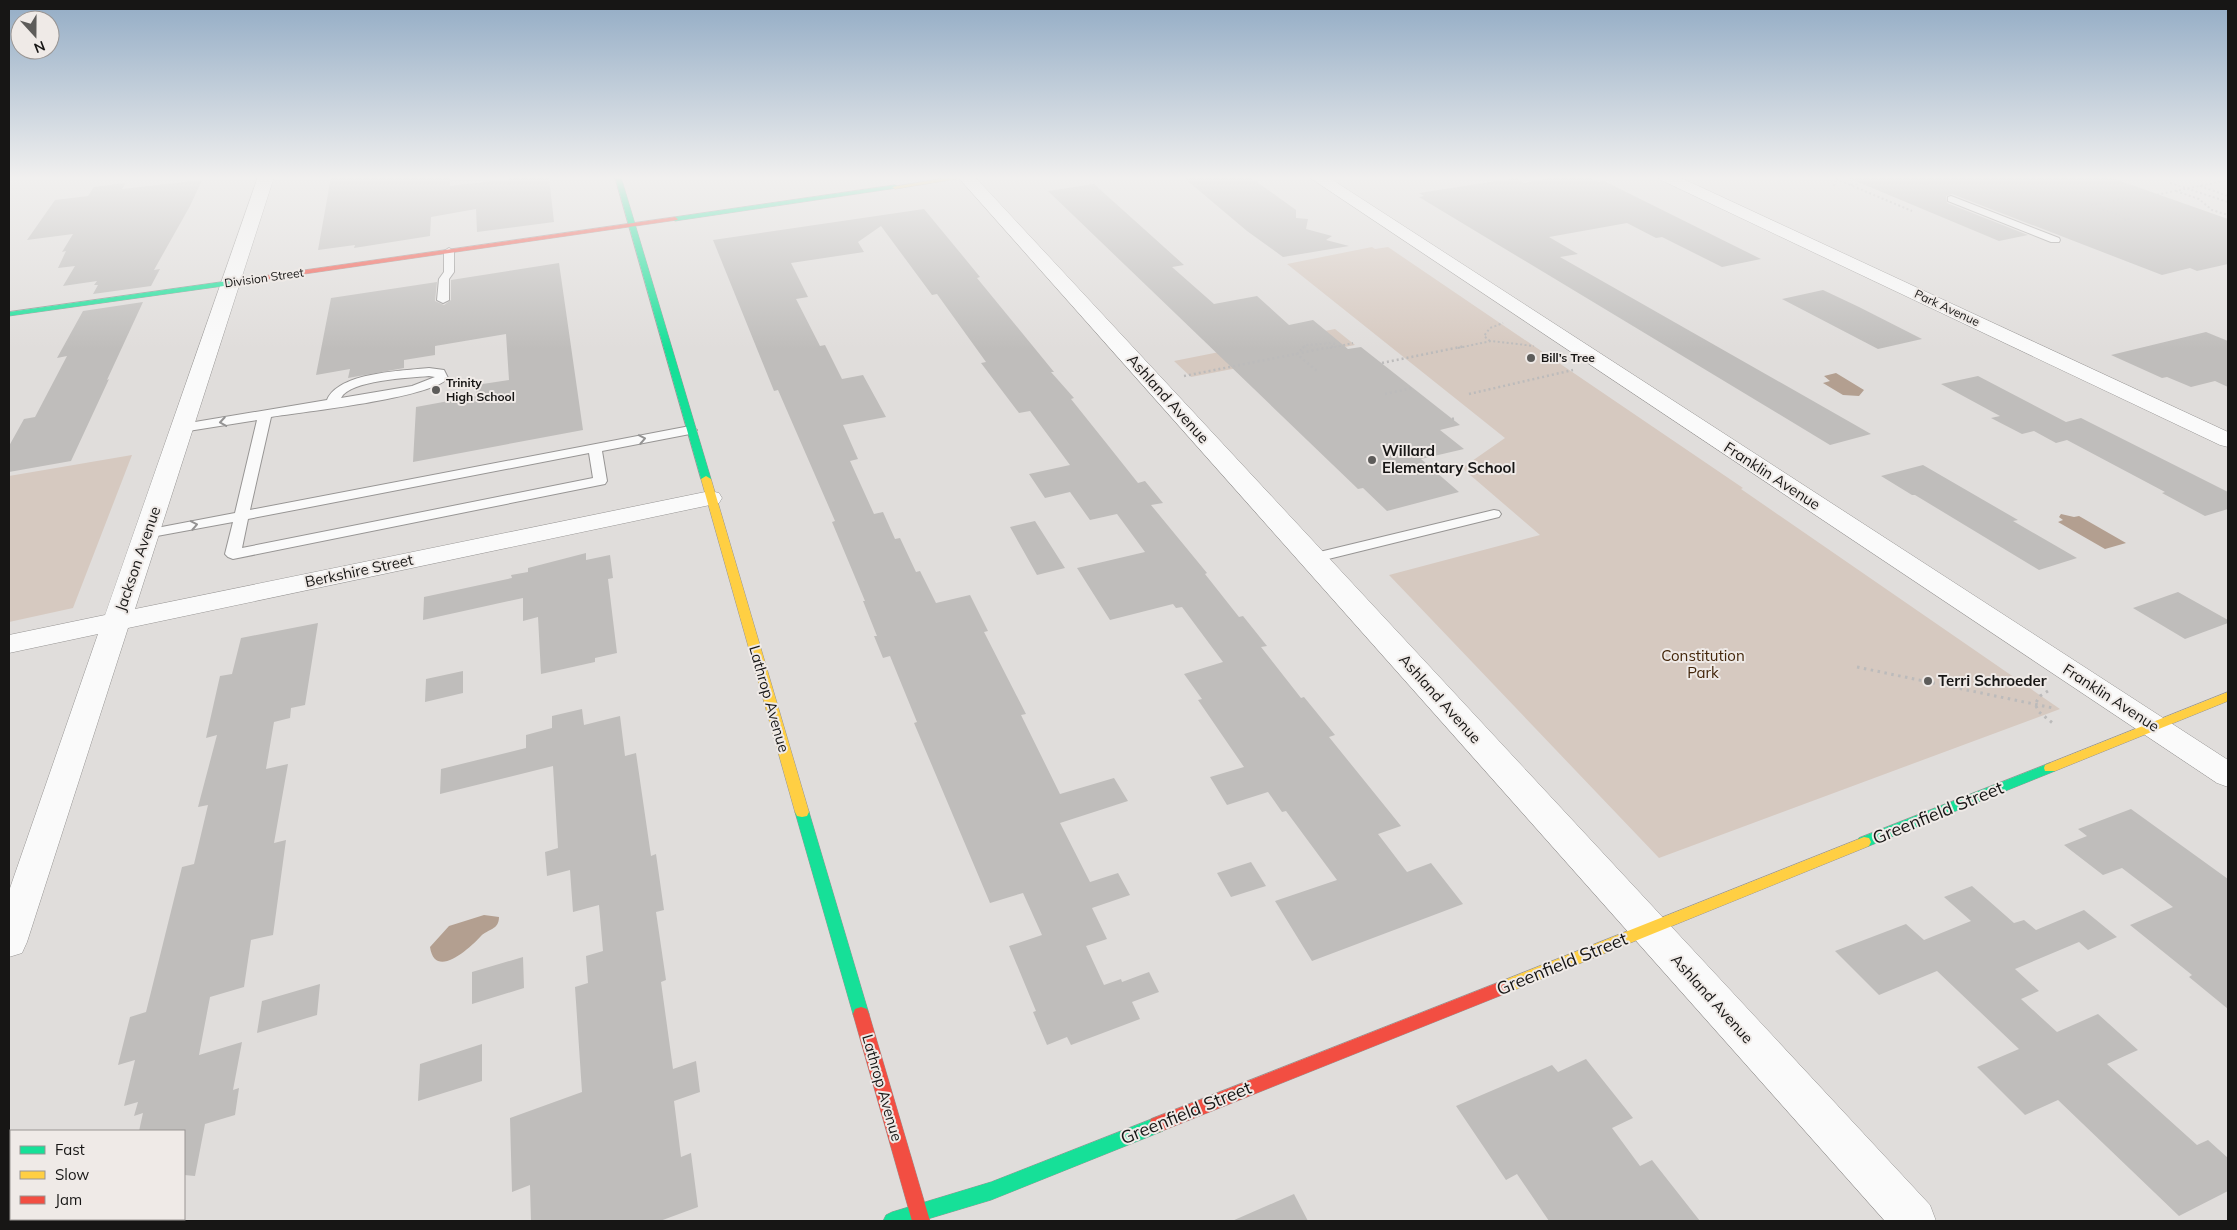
<svg xmlns="http://www.w3.org/2000/svg" width="2237" height="1230" viewBox="0 0 2237 1230" font-family="Mulish,sans-serif">
<rect width="100%" height="100%" fill="#e0dddb"/>
<path fill="#d6c9c0" d="M1372 247 1375 249 1388 247 1743 488 1741 489 2060 709 1659 858 1389 575 1540 535 1462 468 1505 438 1287 264Z
M1335 329 1355 345 1191 377 1174 361Z
M132 455 73 608 9 622V476Z"/>
<path fill="#b39f90" d="M1836 373 1864 390 1859 396 1843 395 1823 383 1830 381 1824 376Z
M2061 514 2074 517 2079 516 2126 543 2105 549 2058 522 2063 520 2059 517Z
M484 915 499 917C499 930 488 929 481 936 471 947 435 981 430 947L449 926Z"/>
<path fill="#bfbdbb" d="M331 177H450V186L510 179 509 177H549L554 222 477 232 476 209 431 217 430 236 354 248 355 245 318 250Z
M1183 177H1250L1296 210V218L1308 219 1306 229 1332 236 1326 240 1349 246 1283 257 1247 231Z
M1554 177H1589L1599 182 1604 181 1761 259 1722 267 1662 237 1656 238 1627 223 1549 237 1578 254 1560 257 1871 434 1830 445 1419 197 1424 196 1419 193 1516 178 1524 183Z
M1846 177H2109L2228 219V264L2197 271 2190 268 2162 275 1952 194 1946 196 1947 203 2028 235 1999 241Z
M202 180 190 206 154 270 160 269 151 286 93 294 98 285H94L97 281 63 286 75 266 58 268 66 251 62 252 73 234 27 240 55 200 88 196 94 187 126 183 122 189Z
M1094 184 1184 265 1172 267 1214 304 1257 296 1289 325 1313 320 1348 349 1361 347 1460 425 1440 430 1464 449 1421 459 1459 492 1387 511 1363 488 1358 489 1048 191Z
M924 209 962 255 980 277 977 278 1054 372H1051L1074 398 1071 399 1107 444 1138 483 1145 481 1163 503 1151 505 1207 573 1205 574 1239 617 1243 616 1267 646 1261 647 1301 698 1304 697 1335 735 1329 737 1401 826 1378 834 1407 872 1431 863 1463 904 1312 961 1275 901 1337 880 1286 811 1282 812 1268 792 1227 805 1210 777 1244 767 1198 700 1202 699 1184 674 1223 662 1182 607 1176 608 1173 604 1110 620 1077 568 1145 552 1117 514 1090 520 1070 492 1045 498 1029 474 1070 465 1030 411 1019 413 981 363 986 362 937 294 932 295 881 226 858 242 864 252 791 263 808 297 796 299 820 346 825 345 842 379 863 375 886 417 843 425 858 459 850 461 874 514 883 512 895 539 900 538 916 572 920 571 936 603 970 595 988 631 984 632 1026 714 1021 715 1060 794 1114 778 1128 801 1060 823 1090 882 1118 873 1130 895 1092 908 1107 939 1086 946 1104 985 1121 979 1122 982 1149 972 1159 992 1132 1002 1140 1019 1071 1045 1067 1037 1047 1045 1033 1012 1036 1011 1009 946 1042 935 1023 893 990 903 914 723 917 722 890 656 883 658 874 636H877L863 601H865L832 522 835 521 815 475 778 390 774 391 713 240Z
M559 263 583 430 413 462 416 407 476 396V385L509 380 506 334 435 346V355L404 360V368L348 378 350 369 316 375 331 298 437 282 435 301 444 305 451 300V280Z
M1823 290 1859 307 1922 339 1878 349 1782 299Z
M143 302 107 380 109 379 71 461 9 472V446L24 419 35 417 67 356 57 358 83 311Z
M2206 332 2228 341V387L2215 381 2191 387 2167 377 2162 378 2111 355Z
M1978 376 2066 422 2081 418 2228 492V509L2205 516 2162 493 2165 492 2067 440 2056 443 2034 431 2022 434 1991 418 2000 416 1941 384Z
M1923 465 2018 520 2013 521 2077 558 2039 570 1915 495H1912L1881 476Z
M1035 521 1065 568 1037 575 1010 527Z
M586 553V560L610 555 613 578 608 579 617 653 595 658V662L541 674 538 617 523 621V598L423 620 424 597 512 578 511 575 528 572V568Z
M2178 592 2228 620V623L2185 639 2133 608Z
M318 623 305 705 291 708 290 718 274 722 266 769 288 764 274 843 286 840 273 935 251 940 244 987 210 997 199 1055 242 1042 233 1090 239 1088 235 1115 205 1124 195 1176 184 1175V1131H139L143 1113 134 1116 138 1102 124 1106 135 1060 118 1065 130 1017 146 1012 182 867 194 864 208 805 198 807 217 735 206 738 220 676 232 674 241 638Z
M463 671V693L425 702 426 679Z
M582 709 584 725 620 716 625 756 636 753 651 856 656 854 664 910 656 912 666 980 661 982 673 1069 696 1061 700 1092 674 1101 681 1157 691 1153 698 1207 660 1221H531L530 1185 512 1192 510 1118 582 1092 575 987 588 983 586 956 603 951 599 905 573 912 570 870 547 876 545 852 558 848 553 766 440 794 441 769 526 748V735L552 728V716Z
M2131 809 2228 879V1009L2189 977 2192 975 2130 925 2173 907 2122 868 2103 875 2064 845 2087 836 2078 829Z
M1251 862 1266 886 1231 897 1217 873Z
M1972 886 2014 923 2024 920 2036 930 2084 910 2117 937 2088 950 2079 942 2015 969 2039 991 2021 999 2057 1032 2098 1014 2138 1050 2107 1064 2197 1145 2208 1140 2228 1158V1191L2179 1216 2058 1100 2025 1115 1977 1067 2019 1049 1937 971 1879 995 1835 951 1906 924 1924 940 1971 921 1944 897Z
M523 957 524 988 472 1004V972Z
M320 984 317 1015 257 1033 262 1001Z
M482 1044V1081L418 1101 420 1064Z
M1586 1059 1633 1118 1612 1128 1640 1166 1652 1160 1700 1221H1549L1517 1174 1506 1180 1456 1106 1552 1065 1558 1072Z
M1294 1194 1308 1221H1232Z"/>
<g fill="none" stroke-linecap="round" stroke-linejoin="round">
<defs>
<path id="lane" d="M1951 196 2059 238 2060 240 2059 242H2051L1948 201V197Z
M449 248 454 251V272L449 279V300L443 303 437 300 439 279 444 272V251Z
M429 368 444 370 448 378C432 398 302 412 271 417L250 510 690 426 697 430 690 434 602 451 607 481 605 484 233 559 228 557 225 554 233 522 146 538 141 537 139 534 141 531 146 530 235 513 257 420 182 432 175 428 177 425 327 400C339 372 402 371 429 368ZM429 376 435 377 412 386 341 398C350 380 409 378 429 376ZM589 453 593 478 242 548 248 519Z
M1494 510 1499 511 1501 514 1499 517 1312 563 1307 561 1304 558 1307 555Z"/>
<path id="street" d="M258 177H274L135 609 710 491 719 493 722 498 719 503 710 505 128 628 27 942 22 953 9 957V891L98 634 9 653V635L105 615Z
M958 177H975L1930 1205 1936 1221H1885Z
M1309 177H1328L2228 760V787L2217 783Z
M1658 177H1679L2228 432V447L2220 445 1661 180Z"/>
<path id="fast" d="M615 177H621L711 479 709 481 706 482 701 479Z
M895 185 898 187 897 188 675 221 672 219 675 217Z
M256 277H259V281L9 316V312Z
M2050 763 2055 765 2056 768 2055 771 1869 846 1864 847 1859 846 1857 842 1859 838Z
M802 807 807 808 809 812 869 1014 867 1019 861 1021 855 1019 853 1014 795 812 797 808Z
M1157 1117 1163 1119 1165 1125 1163 1131 991 1200 921 1221H883L886 1215 892 1212 991 1182Z"/>
<path id="slow" d="M951 177H968L895 189 892 187Z
M706 476 711 479 809 812 807 816 802 817 797 816 795 812 701 479Z
M2228 692V701L2055 771H2045L2044 768 2045 765Z
M1864 837 1869 838 1871 842 1869 846 1507 993 1502 995 1497 993 1494 988 1497 983Z"/>
<path id="jam" d="M675 217 678 219 677 220 256 281 252 279 256 277Z
M1502 981 1507 983 1510 988 1507 993 1157 1133 1151 1131 1149 1125 1151 1119Z
M861 1007 867 1009 869 1014 930 1221H912L853 1014 855 1009Z"/>
</defs>
<use href="#lane" stroke="#979594" stroke-width="2"/>
<use href="#street" stroke="#979594" stroke-width="1"/>
<use href="#fast" stroke="#979594" stroke-width="1"/>
<use href="#slow" stroke="#979594" stroke-width="1"/>
<use href="#jam" stroke="#979594" stroke-width="1"/>
<path stroke="#bcbbbb" stroke-width="2" stroke-dasharray="2 2.5" stroke-linecap="butt" d="M1904 177 1929 186
M1836 179 1912 211
M2170 183 2228 202
M1851 185 1860 184
M1834 186 1837 177
M2200 186 2228 196
M2176 191 2199 199 2212 210 2228 215
M2124 220 2129 219 2091 205 2132 197H2146L2228 180
M1490 341 1484 336 1490 328 1503 323
M1303 348 1306 345 1333 343 1337 346
M1330 348 1353 343
M1458 348 1491 341 1534 346"/>
<path stroke="#bcbbbb" stroke-width="2.5" stroke-dasharray="2 3" stroke-linecap="butt" d="M1305 346 1297 354 1318 372
M1382 363 1465 346
M1184 376 1336 346
M1385 394 1413 388
M1469 394 1573 370
M1452 419 1456 418"/>
<path stroke="#bcbbbb" stroke-width="3" stroke-dasharray="2.5 4.5" stroke-linecap="butt" d="M1857 667 2053 708
M2048 691 2040 696 2035 704 2039 712 2055 725"/>
<use href="#lane" fill="#fafafa" fill-rule="evenodd"/>
<use href="#street" fill="#fafafa" fill-rule="evenodd"/>
<use href="#fast" fill="#16e098" fill-rule="evenodd"/>
<use href="#slow" fill="#ffcf43" fill-rule="evenodd"/>
<use href="#jam" fill="#f24e42" fill-rule="evenodd"/>
</g>
<defs><path id="oneway-chevron" d="M-2-3.5L2.5 0L-2 3.5" fill="none" stroke-width="1.6" stroke-linecap="round" stroke-linejoin="round" transform="scale(1.25)"/></defs>
<g stroke="#949393">
<use href="#oneway-chevron" transform="translate(223 422) rotate(171)"/>
<use href="#oneway-chevron" transform="translate(642 439) rotate(-11)"/>
<use href="#oneway-chevron" transform="translate(194 525) rotate(-11)"/>
</g>
<linearGradient id="sky" x2="0" y2="1"><stop stop-color="#93acc5"/><stop offset="0.51" stop-color="#f1f0ef"/><stop offset="1" stop-color="#f1f0ef" stop-opacity="0"/></linearGradient>
<rect width="2237" height="349" fill="url(#sky)"/>
<g fill="#5d5c5a" stroke="#efeae7" stroke-width="2">
<circle cx="1531" cy="358" r="5"/>
<circle cx="436" cy="390" r="5"/>
<circle cx="1372" cy="460" r="5"/>
<circle cx="1928" cy="681" r="5"/>
</g>
<g text-anchor="middle" stroke-width="4" stroke-linejoin="round" paint-order="stroke">
<g font-size="12" fill="#171615" stroke="#efeae7">
<text transform="translate(264 278) rotate(-8)" y="4">Division Street</text>
<text transform="translate(1947 308) rotate(25)" y="4">Park Avenue</text>
</g>
<g font-size="12" font-weight="bold" fill="#171615" stroke="#efeae7" text-anchor="start">
<text x="1541" y="362">Bill’s Tree</text>
<text x="446" y="387">Trinity<tspan x="446" dy="14">High School</tspan></text>
</g>
<g font-size="15" fill="#171615" stroke="#efeae7">
<text transform="translate(1168 399) rotate(48)" y="5">Ashland Avenue</text>
<text transform="translate(1772 476) rotate(33)" y="5">Franklin Avenue</text>
<text transform="translate(138 559) rotate(-71)" y="5">Jackson Avenue</text>
<text transform="translate(359 571) rotate(-12)" y="5">Berkshire Street</text>
<text transform="translate(2111 698) rotate(33)" y="5">Franklin Avenue</text>
<text transform="translate(769 699) rotate(74)" y="5">Lathrop Avenue</text>
<text transform="translate(1440 699) rotate(48)" y="5">Ashland Avenue</text>
<text transform="translate(1712 999) rotate(48)" y="5">Ashland Avenue</text>
<text transform="translate(882 1088) rotate(74)" y="5">Lathrop Avenue</text>
</g>
<g font-size="15" font-weight="bold" fill="#171615" stroke="#efeae7" text-anchor="start">
<text x="1382" y="456">Willard<tspan x="1382" dy="17">Elementary School</tspan></text>
<text x="1938" y="686">Terri Schroeder</text>
</g>
<g font-size="15" fill="#422509" stroke="#efeae7">
<text x="1703" y="661">Constitution<tspan x="1703" dy="17">Park</tspan></text>
</g>
<g font-size="18" fill="#171615" stroke="#efeae7">
<text transform="translate(1938 813) rotate(-22)" y="6">Greenfield Street</text>
<text transform="translate(1562 964) rotate(-22)" y="6">Greenfield Street</text>
<text transform="translate(1186 1113) rotate(-22)" y="6">Greenfield Street</text>
</g>
</g>
<rect width="2237" height="1230" fill="none" stroke="#171615" stroke-width="20"/>
<rect x="10" y="1130" width="175" height="90" fill="#efeae7" stroke="#999593"/>
<rect x="20" y="1146" width="25" height="8" fill="#16e098" stroke="#999593"/>
<text x="55" y="1155" font-size="15" fill="#171615">Fast</text>
<rect x="20" y="1171" width="25" height="8" fill="#ffcf43" stroke="#999593"/>
<text x="55" y="1180" font-size="15" fill="#171615">Slow</text>
<rect x="20" y="1196" width="25" height="8" fill="#f24e42" stroke="#999593"/>
<text x="55" y="1205" font-size="15" fill="#171615">Jam</text>
<g transform="translate(35 35) rotate(159)"><circle r="24" fill="#efeae7" stroke="#999593"/>
<path d="M0-4L9 19L0 12L-9 19Z" fill="#5d5c5a"/>
<text y="-8" font-size="14" font-weight="bold" text-anchor="middle" fill="#171615">N</text>
</g>
</svg>
